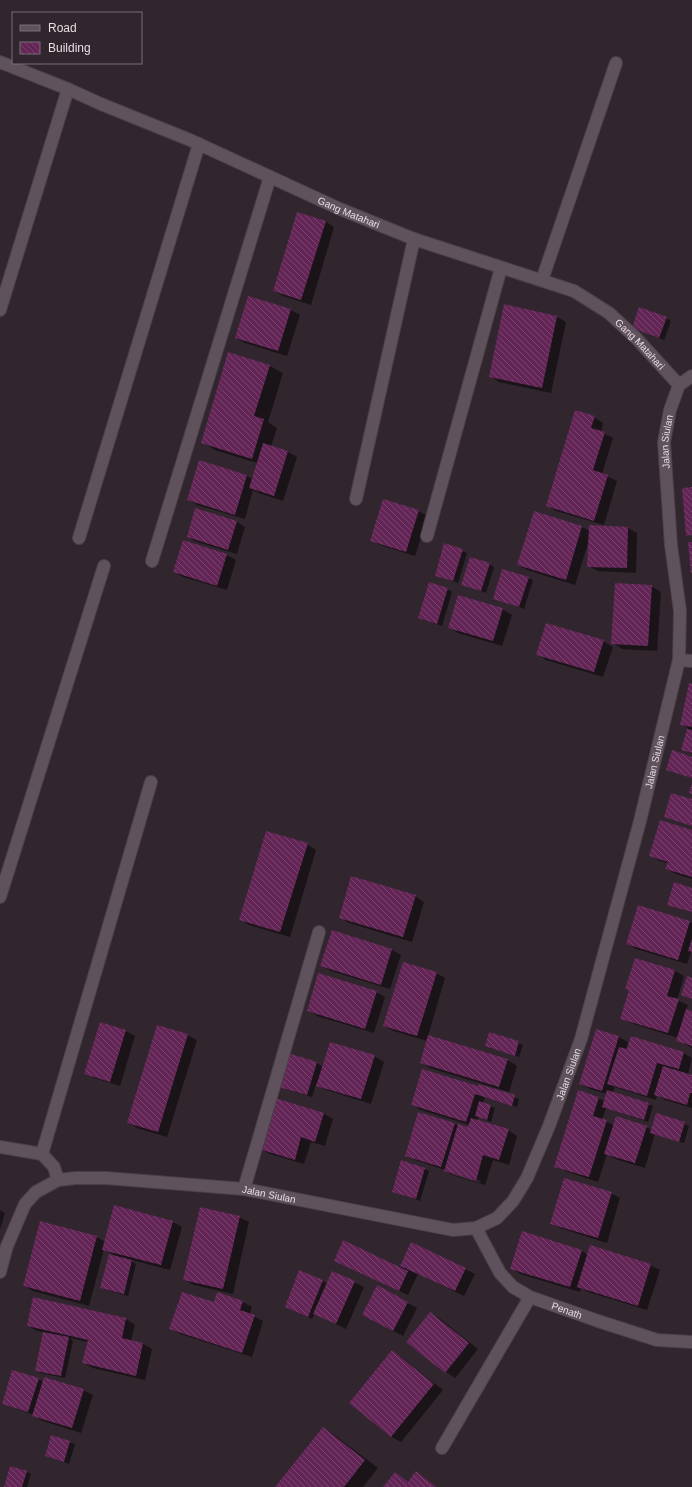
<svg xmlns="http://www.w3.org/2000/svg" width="692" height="1487" viewBox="0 0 692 1487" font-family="Arial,sans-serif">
<defs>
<pattern id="building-back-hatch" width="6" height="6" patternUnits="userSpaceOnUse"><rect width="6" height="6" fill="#622556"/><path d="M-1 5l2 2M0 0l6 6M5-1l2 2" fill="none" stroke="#78446e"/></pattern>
</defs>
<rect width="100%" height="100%" fill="#31252e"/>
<path fill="#0007" fill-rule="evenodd" d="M325 221 334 227 311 305 283 296 274 291Z
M505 306 557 317 566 322 551 393 499 382 490 376Z
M291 310 300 315 287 356 245 343 236 338Z
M666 318 671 321 664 340 633 328Z
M229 353 270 366 283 373 268 422 277 428 271 447 288 452 297 457 283 501 259 493 253 490 245 519 197 505 188 499 200 462 247 476 253 479 257 463 215 450 202 442Z
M594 417 603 423 601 432 613 438 602 474 617 481 604 525 556 511 547 505Z
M418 511 428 516 415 556 380 545 371 540Z
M534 512 582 527 590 531 628 528 637 533 636 573 598 571 588 566 589 540 575 585 527 570 518 565Z
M236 521 245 527 237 554 197 542 188 537Z
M445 545 467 553 458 583 436 575Z
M227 555 236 560 227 590 183 577 174 572Z
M489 564 494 567 486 593 462 584Z
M528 578 533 580 524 609 494 598Z
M651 586 661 592 657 651 622 649 613 643Z
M448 589 452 592 442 626 419 618Z
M502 609 512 615 502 646 458 633 449 627Z
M603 641 613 647 603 677 546 660 537 654Z
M692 685V754L682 749 688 728 681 724Z
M692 831V879L676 874 667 869 668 863 660 861 650 855Z
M307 844 316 850 290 937 249 925 240 919Z
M415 896 424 902 412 942 349 923 340 917Z
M689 922 692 923V952H691L687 964 636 949 627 943Z
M392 950 401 955 390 989 331 971 322 966Z
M636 959 675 971 684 976 677 1000 688 1005 686 1010 692 1012V1048L677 1040 678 1038 631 1023 621 1018 630 991 627 989Z
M436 973 445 978 428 1036 507 1060 517 1066 509 1092 430 1068 421 1062 427 1041 394 1031 384 1026Z
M376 992 385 997 374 1033 317 1016 308 1010Z
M597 1030 619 1037 628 1042 626 1050 684 1053 692 1058 688 1074 692 1076V1108L665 1100 657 1095 656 1100 614 1087 613 1093 653 1106 648 1122 606 1108 602 1120 614 1125 646 1127 652 1130 657 1115 689 1126 684 1143 655 1134 645 1168 615 1159 607 1154 598 1182 565 1171 556 1166 598 1098 605 1101 607 1094 590 1089 581 1084Z
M126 1031 135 1036 120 1086 94 1078 85 1073Z
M490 1033 523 1045 519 1057 486 1046Z
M187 1035 197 1040 167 1137 137 1128 128 1122Z
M289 1055 317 1063 323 1067 374 1056 384 1062 371 1104 326 1090 316 1084 312 1097 284 1089Z
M479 1085 519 1099 517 1107 485 1097 483 1103 495 1108 491 1122 478 1117 477 1121 508 1130 517 1136 509 1165 493 1160 485 1185 454 1176 445 1171V1170L415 1160 406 1155 454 1124 459 1126 469 1128 470 1125 421 1110 412 1105 477 1087ZM453 1173 481 1181 480 1183 453 1175Z
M324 1114 333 1119 325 1146 311 1142 304 1164 270 1154 260 1148Z
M425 1169 429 1171 420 1201 393 1191Z
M611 1193 620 1198 607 1243 560 1228 551 1223Z
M0 1210 5 1213 0 1230Z
M239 1217 249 1222 233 1294 194 1285 184 1280Z
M41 1222 97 1237 105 1242 173 1222 182 1227 170 1270 128 1259 136 1264 128 1296 106 1290 101 1288 117 1257 104 1249 89 1306 33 1291 24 1286Z
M411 1243 475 1274 464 1296 418 1274 408 1295 335 1261 400 1268Z
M581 1250 588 1255 650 1265 660 1270 647 1310 588 1292 581 1288 580 1292 520 1274 511 1268Z
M333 1272 364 1287 346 1329 315 1314 312 1319 286 1307 323 1281 328 1284Z
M378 1287 417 1308 403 1336 363 1315Z
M218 1293 243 1302 252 1307 250 1314 263 1321 252 1357 180 1334 171 1329 215 1303Z
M430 1313 439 1318 478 1349 455 1378 446 1372 407 1342Z
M126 1319 135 1325 131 1341 143 1344 152 1349 145 1380 93 1368 83 1363 88 1342 70 1338 73 1341 65 1378 40 1373 36 1371 44 1332 37 1331 28 1326Z
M392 1351 401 1357 443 1390 401 1442 392 1437 350 1403Z
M38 1379 44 1382 83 1390 93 1395 81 1433 43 1421 34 1416V1415L3 1404Z
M323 1428 336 1436 378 1468 363 1487H277Z
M52 1436 75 1444 69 1464 46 1456Z
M27 1472 31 1474 27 1487H5Z"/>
<path fill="url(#building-back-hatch)" d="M297 212 326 221 301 300 273 291Z
M248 296 291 309 278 351 235 338Z
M504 304 557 316 542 388 489 377Z
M639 307 667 317 659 338 632 328Z
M228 352 270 365 254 416 264 419 252 459 201 443Z
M575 410 595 416 591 428 605 432 593 470 608 475 594 521 546 506Z
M263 443 288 451 274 496 249 488Z
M199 460 247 475 235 515 187 500Z
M692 487V535L686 536 682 488Z
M383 499 419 510 406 552 370 541Z
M195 508 237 521 228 550 187 537Z
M534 511 582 526 566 580 517 565Z
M589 525 628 527 627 568 587 567Z
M183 540 227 554 217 586 173 572Z
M688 542H692V573H691Z
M444 543 463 549 453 581 435 576Z
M470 557 490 563 481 591 461 585Z
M502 569 529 577 519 607 493 599Z
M429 582 448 588 437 624 418 618Z
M615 583 652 585 648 646 611 644Z
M458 595 503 608 493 641 448 628Z
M546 623 604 640 594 672 536 655Z
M689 683 692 684V727L680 725Z
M687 729 692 730V753L681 750Z
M672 750 692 757V778L666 770Z
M692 783V794L689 793Z
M671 793 692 799V826L664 817Z
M660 820 692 830V877L665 869 668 862 649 856Z
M266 831 308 843 280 932 239 920Z
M351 876 416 895 403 937 339 918Z
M674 882 692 888V912L667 905Z
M638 905 690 921 678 960 626 944Z
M332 930 392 949 381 985 320 966Z
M692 938V952L688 951Z
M635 958 675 970 667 996 679 999 668 1033 620 1019 629 990 625 989Z
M403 962 437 972 417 1036 383 1026Z
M318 973 377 991 365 1029 307 1011Z
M687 976 692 978V999L681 995Z
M686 1009 692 1011V1046L676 1041Z
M100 1022 126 1030 110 1082 84 1074Z
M157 1025 188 1034 158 1132 127 1123Z
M596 1029 619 1036 602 1091 579 1084Z
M489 1032 519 1041 515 1056 485 1046Z
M428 1035 508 1059 499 1087 420 1063Z
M631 1036 684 1052 679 1069 657 1063 647 1096 607 1084 619 1047 627 1049Z
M330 1042 375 1055 361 1099 316 1086Z
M288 1053 317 1062 307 1095 278 1087Z
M663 1066 692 1075V1093H690L687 1105 654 1095Z
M422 1069 478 1086 479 1084 515 1095 512 1106 475 1094 466 1122 411 1105Z
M578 1090 599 1097 593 1116 607 1120 589 1177 554 1167Z
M607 1090 649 1103 644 1120 602 1107Z
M275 1098 324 1113 315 1142 301 1137 295 1160 259 1149Z
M479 1101 491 1105 487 1120 475 1116Z
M418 1112 455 1123 441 1167 405 1156Z
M656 1113 685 1122 679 1142 650 1133Z
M616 1116 647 1126 635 1163 604 1154Z
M471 1118 509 1129 499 1160 483 1155 476 1181 444 1171 458 1124 468 1127Z
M401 1160 425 1168 416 1199 392 1192Z
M564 1178 612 1192 598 1238 550 1224Z
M114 1205 173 1221 161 1265 102 1250Z
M200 1207 240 1216 223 1289 183 1280Z
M40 1221 97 1236 80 1301 23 1286Z
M522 1231 582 1250 570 1287 510 1269Z
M343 1240 408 1271 399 1291 334 1261Z
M411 1242 466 1268 455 1291 400 1266Z
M590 1245 651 1264 638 1306 577 1287Z
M109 1254 132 1260 124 1294 100 1288Z
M299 1270 323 1280 308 1317 285 1307Z
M332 1271 355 1281 336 1324 313 1314Z
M377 1285 408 1302 393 1331 362 1315Z
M182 1292 214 1302 217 1292 243 1301 240 1310 255 1315 242 1353 169 1329Z
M33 1297 126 1318 122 1338 143 1343 136 1376 82 1363 88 1340 27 1326Z
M430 1312 469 1343 445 1373 406 1342Z
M43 1332 69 1337 61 1376 35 1371Z
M392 1350 434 1384 391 1437 349 1403Z
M12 1370 39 1378 28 1412 2 1404Z
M44 1377 84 1389 72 1428 32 1416Z
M323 1427 365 1460 344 1487H275Z
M51 1435 70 1441 64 1462 45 1456Z
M10 1466 27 1471 22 1487H4Z
M416 1471 436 1487H383L395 1472 408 1482Z"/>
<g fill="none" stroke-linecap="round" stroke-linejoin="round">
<defs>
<g id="street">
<path id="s1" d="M0 62 68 89 101 104 190 140 340 209 414 239 574 291 609 313 637 339 679 385"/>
<path d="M542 280 616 63"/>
<path d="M0 310 68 89"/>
<path d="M356 499 414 239"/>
<path d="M427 536 501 268"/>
<path d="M79 538 199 144"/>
<path d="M152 561 270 177"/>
<path d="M679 660 692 661"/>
<path d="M0 897 104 566"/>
<path d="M0 1147 42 1154 54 1167 58 1180"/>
<path d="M42 1154 151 782"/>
<path d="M244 1189 319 932"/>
<path id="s2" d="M476 1228 500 1273 513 1287 530 1297 598 1321 657 1340 692 1342"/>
<path d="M442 1448 530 1297"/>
</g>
<g id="secondary">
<path id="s3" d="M0 1272 7 1246 25 1204 36 1192 58 1180 76 1178H106L244 1189 453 1230 476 1228 497 1218 513 1201 527 1178 549 1126 581 1039 640 821 679 660 680 611 671 545 664 442 670 410 679 385 692 376"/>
</g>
</defs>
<use href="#street" stroke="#4a4047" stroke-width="14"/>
<use href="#secondary" stroke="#4a4047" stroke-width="14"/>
<use href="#street" stroke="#60525c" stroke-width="12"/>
<use href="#secondary" stroke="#60525c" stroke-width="12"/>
</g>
<g text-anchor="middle" stroke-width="4" stroke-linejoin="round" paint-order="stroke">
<g font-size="10" fill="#e6dde3" stroke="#31252e">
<text dy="4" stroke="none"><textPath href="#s1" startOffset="380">Gang Matahari</textPath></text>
<text dy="4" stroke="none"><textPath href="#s1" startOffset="704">Gang Matahari</textPath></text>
<text dy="4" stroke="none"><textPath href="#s3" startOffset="1370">Jalan Siulan</textPath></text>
<text dy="4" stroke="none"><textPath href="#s3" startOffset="1046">Jalan Siulan</textPath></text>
<text dy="4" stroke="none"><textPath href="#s3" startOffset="722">Jalan Siulan</textPath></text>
<text dy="4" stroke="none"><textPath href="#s3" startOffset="326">Jalan Siulan</textPath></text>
<text dy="4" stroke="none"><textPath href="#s2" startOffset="129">Penath</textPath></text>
</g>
</g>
<rect x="12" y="12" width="130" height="52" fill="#31252e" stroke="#796f76"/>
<rect x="20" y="25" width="20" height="6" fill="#60525c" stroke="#796f76"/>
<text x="48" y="32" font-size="12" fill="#e6dde3">Road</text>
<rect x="20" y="42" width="20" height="12" fill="url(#building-back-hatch)" stroke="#796f76"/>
<text x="48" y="52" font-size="12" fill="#e6dde3">Building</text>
</svg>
